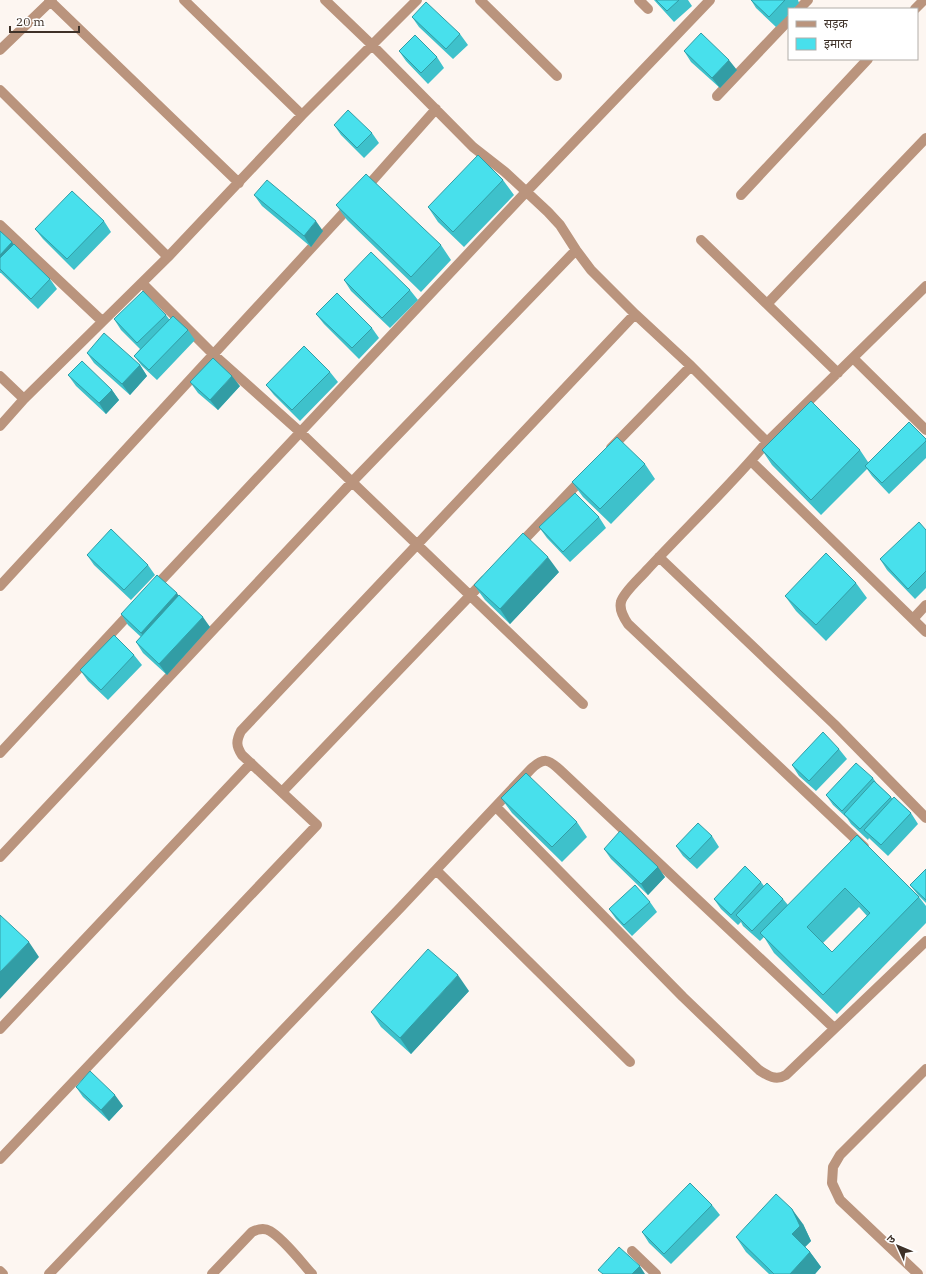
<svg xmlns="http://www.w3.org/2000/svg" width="926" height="1274" viewBox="0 0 926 1274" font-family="'IBM Plex Serif','Noto Sans Devanagari',serif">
<rect width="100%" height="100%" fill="#fdf6f1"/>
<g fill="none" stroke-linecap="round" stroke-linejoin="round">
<path stroke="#ba947d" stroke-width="10" d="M49 0 239 183
M184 0 302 115
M325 0 372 45 473 147 505 172 548 212 560 225 576 250 591 270 635 314 691 366 767 442
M480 0 557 76
M639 0 648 9
M799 9 808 0
M915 9 924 0
M0 50 52 0
M0 90 168 257
M717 96 789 20
M364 190 436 109
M741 195 868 59
M0 225 102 321
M701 240 838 373
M142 283 214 355 299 431 583 704
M768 303 926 138
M853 358 926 430
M0 376 24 399
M0 426 24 399 168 257 302 115 417 0
M611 448 691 366
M751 461 926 632
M517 547 584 477
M659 557 834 724 926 818
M0 586 351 205
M153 589 526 192 710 0
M913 619 926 605
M0 753 133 610
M282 792 485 580
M496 807 683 997 759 1070C768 1076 776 1081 786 1075L926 941
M864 847 628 624C624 618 619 610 621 602 623 593 640 578 646 571 686 528 729 487 767 442L926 286
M0 857 352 482 576 250
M436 870 630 1062
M0 1029 251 763
M0 1159 317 825 242 755C236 746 236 741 241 731L635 314
M632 1251 656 1274
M0 1271 3 1274
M49 1274 401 907 531 769C544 757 548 759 560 770L834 1028
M212 1274 252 1232C258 1229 265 1228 270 1231 284 1239 301 1262 312 1274
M918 1274 840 1200 832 1183 833 1167 840 1155 926 1069"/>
</g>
<path fill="#3ec1cb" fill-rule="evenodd" d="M654 0H688L692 6 674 22Z
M751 0H798L799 3 793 9H789V14L776 27 756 8Z
M412 17 460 34 468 45 453 59 419 27Z
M399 51 437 57 444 68 428 84 406 61Z
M684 51 737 70 720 88 691 62Z
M334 125 372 133 379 143 364 158 341 135Z
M503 180 514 195 464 247 438 222 428 207Z
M254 195 323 231 311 247 262 206Z
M336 205 441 245 451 260 421 292 347 220Z
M104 221 111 232 74 270 43 239 35 229Z
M0 231 50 279 57 289 38 309 1 273H0Z
M344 280 410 290 418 300 390 328 351 291Z
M316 314 372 328 379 338 359 359 324 324Z
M166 315 169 319 188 330 195 340 157 380 142 366 134 356 140 349 121 330 114 319Z
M87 353 140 365 147 376 130 395 94 363Z
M330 372 338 382 300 421 274 395 266 385Z
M68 375 112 390 119 400 106 414 76 386Z
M190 382 240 386 218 410 198 393Z
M926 439V458L889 494 872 476 867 469 821 515 772 465 762 450H860L868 462Z
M645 464 655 479 611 524 583 497 572 482Z
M599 517 606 528 570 562 547 538 539 527Z
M926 530V588L915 599 887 570 880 559Z
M87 555 148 565 155 575 131 600 94 565Z
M559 572 510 624 485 600 474 585Z
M856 583 867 598 826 641 796 611 785 596Z
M179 596 210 627 167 675 143 653 136 642 141 637 128 625 121 614Z
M134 655 142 665 108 700 88 681 80 670Z
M839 749 847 759 816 791 799 776 792 765Z
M873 778 877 784 893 799 911 813 918 824 888 856 871 840 869 838 868 840 851 824 847 818 833 805 826 795Z
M501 798 577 822 587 837 562 862 512 813Z
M857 835 919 897 926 906V923L837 1014 774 953 764 937 760 941 743 926 741 922 738 925 721 909 714 899 761 882 764 886 783 899 788 905ZM859 907 867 916 832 952 823 943Z
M712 836 719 847 697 869 683 856 676 846Z
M604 849 665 877 648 895 611 859Z
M926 869V903L918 895 910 885Z
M650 902 657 912 632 936 616 919 609 909Z
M469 991 411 1054 381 1027 371 1012Z
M76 1087 123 1106 109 1121 83 1097Z
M712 1205 720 1215 671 1264 649 1243 642 1232Z
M803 1224 811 1241 805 1247 810 1252 821 1267 815 1274H769L746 1252 736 1237Z"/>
<path fill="#329da5" d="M729 60 737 70 720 88 712 78Z
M316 221 323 231 311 247 304 236Z
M12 242 19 252 0 269V255Z
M140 365 147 376 130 395 122 384Z
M232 376 240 386 218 410 210 400Z
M112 390 119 400 106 414 99 403Z
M548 557 559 572 510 624 500 609Z
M177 593 184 604 148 643 141 633Z
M203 617 210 627 167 675 159 664Z
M658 867 665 877 648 895 641 884Z
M29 942 39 957 0 999V972Z
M458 975 469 991 411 1054 400 1038Z
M115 1095 123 1106 109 1121 101 1110Z
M792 1209 803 1224 811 1241 803 1249 792 1234Z
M810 1252 821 1267 815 1274H790Z
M640 1266 645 1274H632Z"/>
<path fill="#48e0ec" stroke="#329da5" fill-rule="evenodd" d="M656 0H679L667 11Z
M751 0H785L769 17Z
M426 2 460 34 446 49 412 17Z
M701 33 729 60 712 78 684 51Z
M415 35 437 57 421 73 399 51Z
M348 110 372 133 357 148 334 125Z
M478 155 503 180 453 232 428 207Z
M366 174 441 245 411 277 336 205Z
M267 180 316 221 304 236 254 195Z
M72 191 104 221 67 259 35 229Z
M0 231 12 242 0 255Z
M14 244 50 279 31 299 0 269V258Z
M371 252 410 290 382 318 344 280Z
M143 291 166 315 137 343 114 319Z
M337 293 372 328 352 348 316 314Z
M173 316 188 330 149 370 134 356Z
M104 333 140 365 122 384 87 353Z
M304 346 330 372 292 410 266 385Z
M213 358 232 376 210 400 190 382Z
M82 361 112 390 99 403 68 375Z
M811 401 860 450 811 500 762 450Z
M909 422 926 439V441L882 483 865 466Z
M617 437 645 464 600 509 572 482Z
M575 493 599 517 563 552 539 527Z
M919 522 926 530V571L908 589 880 559Z
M111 529 148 565 124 590 87 555Z
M523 533 548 557 500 609 474 585Z
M826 553 856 583 816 625 785 596Z
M157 575 177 593 141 633 121 614Z
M179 595 203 617 159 664 136 642Z
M114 635 134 655 101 690 80 670Z
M823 732 839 749 809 781 792 765Z
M856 763 873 778 842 811 826 795Z
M526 773 577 822 552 847 501 798Z
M874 781 891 797 860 829 844 814Z
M894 797 911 813 881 845 864 830Z
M698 823 712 836 690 859 676 846Z
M620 831 658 867 641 884 604 849Z
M857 835 919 897 823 995 760 933ZM845 888 870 913 832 952 807 927Z
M745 866 761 882 731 915 714 899Z
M926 869V900L910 885Z
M767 883 783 899 752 931 736 915Z
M635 885 650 902 624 925 609 909Z
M0 915 29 942 0 972Z
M428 949 458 975 400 1038 371 1012Z
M90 1071 115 1095 101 1110 76 1087Z
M690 1183 712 1205 664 1254 642 1232Z
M776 1194 792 1209 800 1226 792 1234 810 1252 790 1274H774L736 1237Z
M619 1247 640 1266 632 1274H603L598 1270Z"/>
<rect x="788" y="8" width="130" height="52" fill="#ffffff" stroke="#b2ada9"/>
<rect x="796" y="21" width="20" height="6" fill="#ba947d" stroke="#b2ada9"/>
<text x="824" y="28" font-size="12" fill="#3e3128">सड़क</text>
<rect x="796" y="38" width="20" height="12" fill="#48e0ec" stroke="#b2ada9"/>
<text x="824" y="48" font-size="12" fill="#3e3128">इमारत</text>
<g transform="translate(898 1246) rotate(314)" stroke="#ffffff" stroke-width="3" paint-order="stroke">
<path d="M0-3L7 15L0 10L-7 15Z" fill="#3e3128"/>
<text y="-6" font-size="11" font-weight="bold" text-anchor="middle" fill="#3e3128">उ</text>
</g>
<path d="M10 26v6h69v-6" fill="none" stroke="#3e3128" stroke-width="2"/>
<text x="16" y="26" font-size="12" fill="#3e3128" stroke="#ffffff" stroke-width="3" paint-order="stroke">20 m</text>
</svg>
